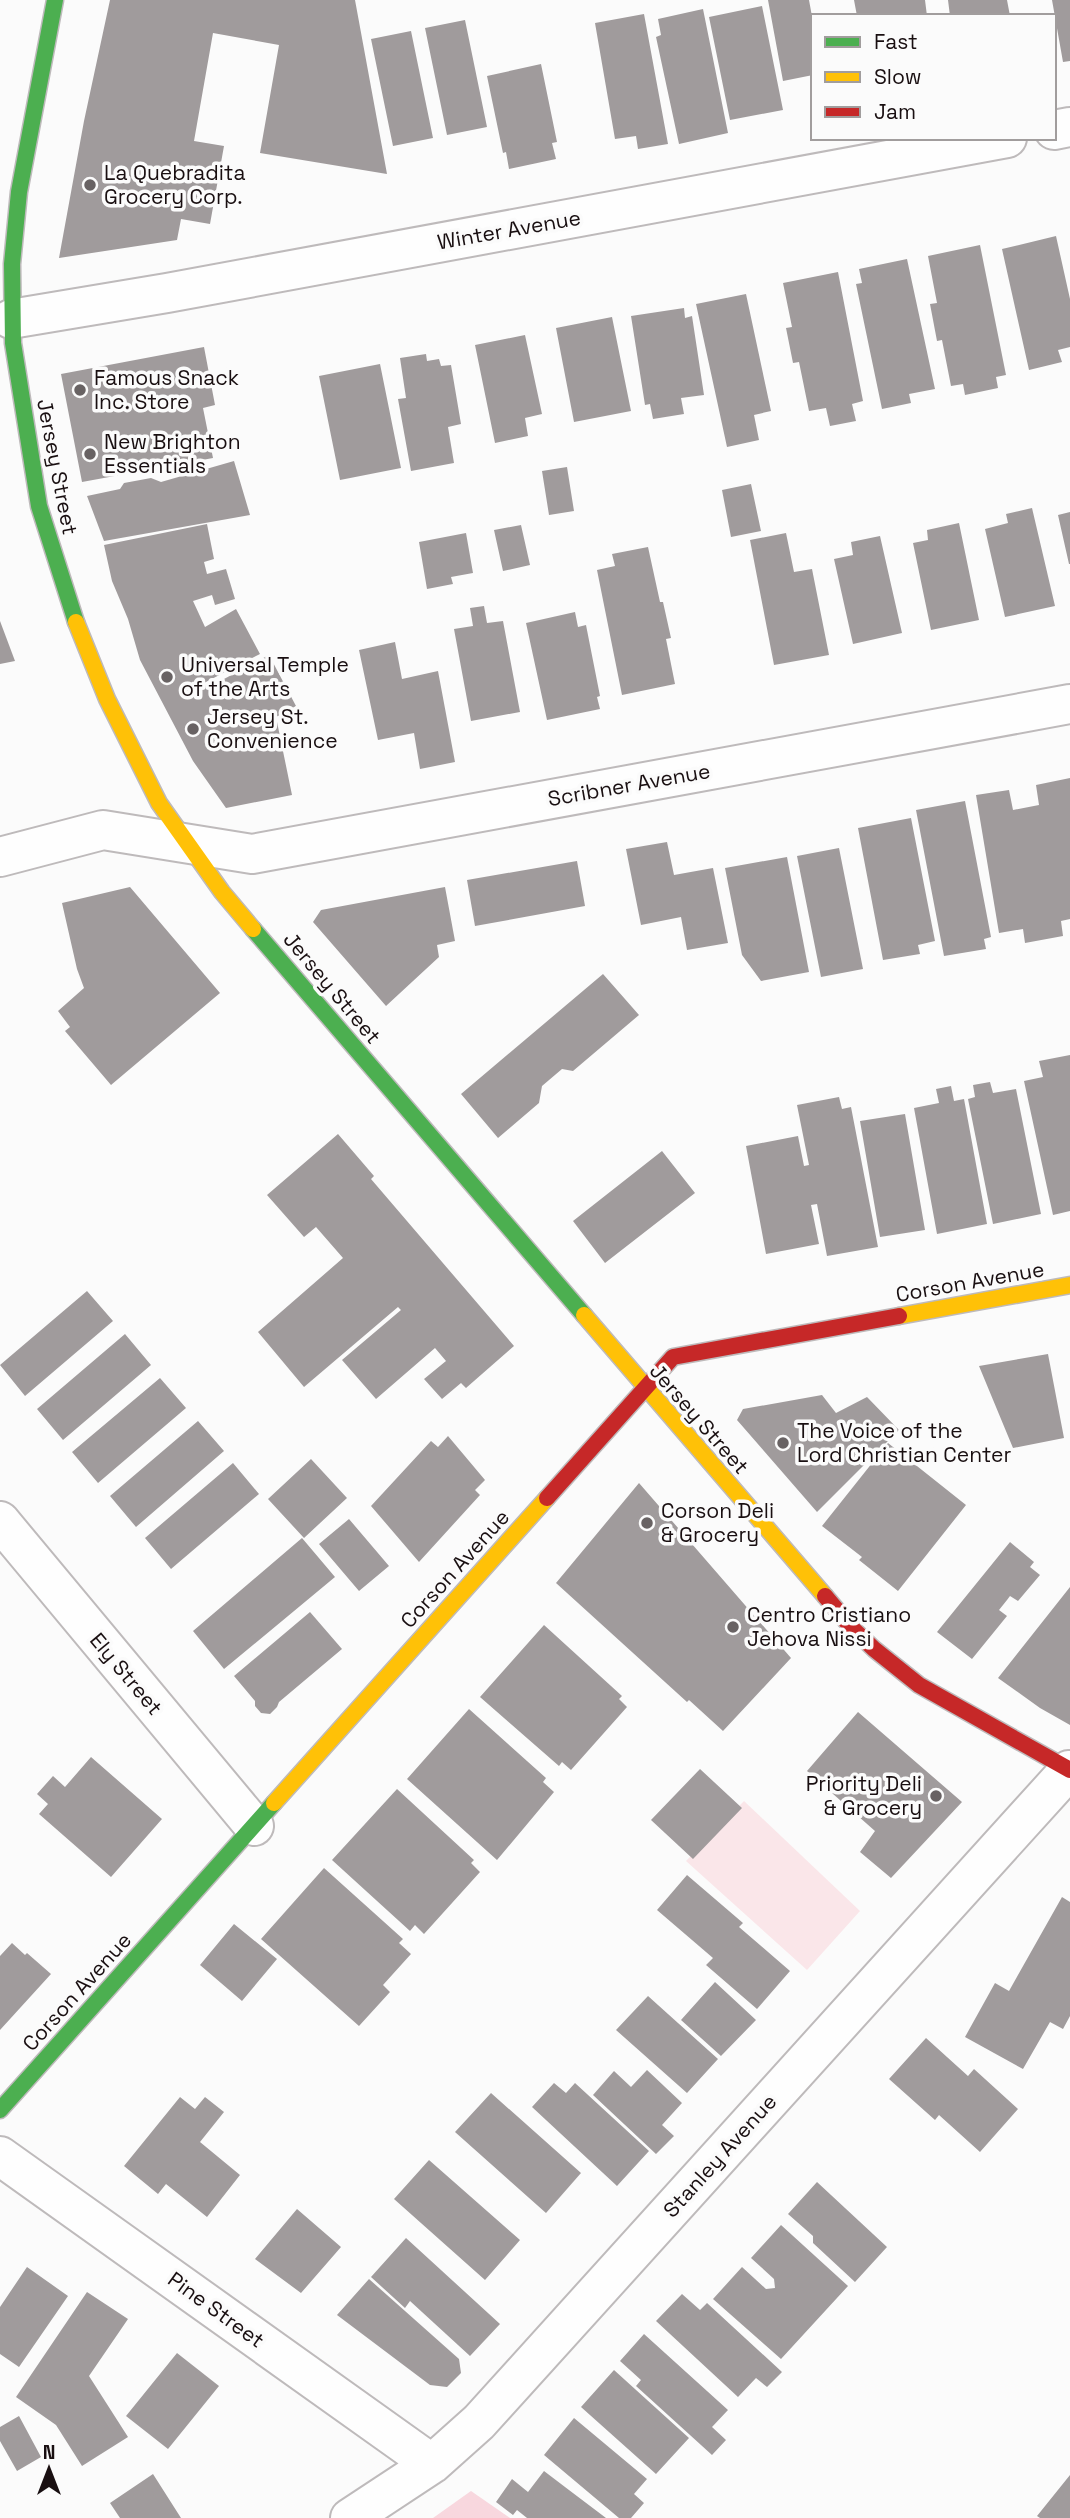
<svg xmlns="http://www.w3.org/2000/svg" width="1070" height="2518" viewBox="0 0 1070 2518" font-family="'Space Grotesk',sans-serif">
<rect width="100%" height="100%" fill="#fbfbfb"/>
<path fill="#fae6e9" d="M744 1801 860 1911 807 1970 686 1861Z"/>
<path fill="#f8d7de" d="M471 2491 510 2518H433Z"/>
<path fill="#a09b9c" d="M110 0H355L387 174 260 153 279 45 213 33 194 141 224 146 210 224 181 219 177 240 59 258 84 121Z
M768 0H809L813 22V75L783 81Z
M854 0H925L927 16H857Z
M948 0H1007L1010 16H950Z
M1052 0H1070V61L1063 62Z
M762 6 783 110 730 120 709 17Z
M703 9 728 133 679 144 656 37 661 35 658 19Z
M644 14 668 144 638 149 636 136 615 139 595 23Z
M465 20 487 127 447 135 425 28Z
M411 31 433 138 393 146 371 39Z
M541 64 557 142 552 143 556 159 509 169 506 152 503 153 487 76Z
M1056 236 1070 299V347L1058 350 1062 362 1029 370 1002 249Z
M980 245 1006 375 996 377 998 388 965 395 963 384 951 386 942 340 937 341 930 304 937 303 928 256Z
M907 259 935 389 909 394 911 403 882 409 856 284 862 283 859 269Z
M838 272 863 401 852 404 856 421 830 426 826 408 809 411 799 362 793 363 786 328 792 327 783 283Z
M746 294 771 411 754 415 759 440 727 447 696 304Z
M684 308 685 318 692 316 704 395 681 398 684 414 653 419 650 404 645 405 631 316Z
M612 317 631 411 574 422 556 328Z
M525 335 542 414 525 418 528 436 495 443 475 345Z
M204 347 215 405 203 408 213 458 82 482 61 374Z
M426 354 427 361 439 359 441 366 451 365 461 424 448 427 454 463 411 471 398 399 406 398 400 358Z
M380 364 401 468 340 480 319 376Z
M234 461 250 515 104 541 87 496 120 489 124 483 151 478 161 482Z
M567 467 574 511 549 515 542 471Z
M751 484 761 531 731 537 722 490Z
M1032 508 1055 606 1005 617 985 529 1008 523 1006 514Z
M1070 512V564H1069L1058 515Z
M959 523 979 620 931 630 913 543 928 540 927 530Z
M207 524 214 559 204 562 207 574 226 569 235 599 215 605 212 595 193 601 205 627 236 609 260 654 204 683 207 688 269 655 296 706 276 717 292 795 226 808 193 761 140 660 128 619 112 581 104 545Z
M521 525 530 565 503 571 494 530Z
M466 533 473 573 451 577 453 584 427 589 419 542Z
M786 533 794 572 812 569 829 655 774 665 750 540Z
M880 536 902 633 853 644 834 559 853 555 851 542Z
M648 547 660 602H663L671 638 666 639 675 684 622 695 597 570 615 566 612 554Z
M484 606 487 623 503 621 520 712 471 721 454 629 473 626 470 608Z
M575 612 578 627 586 625 600 696 597 697 600 709 547 720 526 623Z
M0 621 15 661 0 664Z
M395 642 402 679 438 671 455 762 420 769 414 733 378 740 359 650Z
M1070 778V919L1061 921 1063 936 1025 943 1023 929 999 933 976 795 1009 790 1013 810 1039 805 1036 785Z
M965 801 991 937 984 939 986 949 944 956 916 810Z
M911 818 935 941 918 945 920 954 883 960 858 828Z
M667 842 674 875 713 868 728 943 687 950 681 917 641 925 626 849Z
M839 848 863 969 821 977 797 856Z
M787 857 809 972 761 981 742 955 725 868Z
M577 861 585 906 475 926 467 880Z
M130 887 220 993 111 1085 65 1031 70 1027 58 1011 84 988 77 969 62 903Z
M445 887 455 941 437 945 439 957 386 1006 313 922 321 910Z
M603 974 639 1015 573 1071 562 1069 542 1086 539 1103 498 1138 461 1094Z
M1070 1055V1211L1053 1215 1024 1081 1043 1077 1039 1061Z
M990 1082 993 1093 1016 1089 1041 1214 993 1224 968 1099 975 1097 973 1085Z
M951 1086 954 1101 964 1099 987 1224 937 1234 914 1108 939 1103 936 1089Z
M839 1097 842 1109 851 1107 878 1247 827 1256 817 1204 811 1205 819 1244 766 1254 746 1146 798 1136 804 1166 809 1165 797 1105Z
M905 1114 925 1230 880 1237 860 1121Z
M338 1134 374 1176 371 1179 514 1346 466 1388 461 1383 442 1399 424 1379 446 1361 435 1348 376 1399 342 1360 401 1310 398 1307 304 1387 258 1332 343 1258 316 1227 304 1237 267 1195Z
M662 1151 695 1193 605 1263 573 1221Z
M87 1291 113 1321 25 1396 0 1365Z
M125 1334 151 1365 63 1440 37 1409Z
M1048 1354 1064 1438 1013 1448 979 1366Z
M160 1378 186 1408 98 1483 72 1452Z
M822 1395 836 1413 867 1397 899 1430 817 1512 737 1420 743 1409Z
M198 1421 224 1451 136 1527 110 1496Z
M448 1436 485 1480 475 1490 480 1495 419 1562 371 1506 431 1441 438 1447Z
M888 1443 966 1505 898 1591 859 1560 862 1557 822 1526Z
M311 1459 347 1498 304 1538 268 1499Z
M233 1463 259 1494 171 1569 145 1538Z
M639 1483 791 1658 723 1731 689 1700 687 1702 556 1583Z
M349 1519 389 1566 359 1591 319 1544Z
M302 1538 335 1577 224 1669 193 1631Z
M1010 1542 1034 1562 1030 1567 1040 1575 1018 1601 1010 1596 1007 1600 999 1610 1007 1616 972 1659 937 1632Z
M1070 1587V1725L1040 1708 998 1678Z
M310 1612 342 1649 279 1702 277 1707 270 1714 261 1713 255 1706V1701L234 1676Z
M544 1625 622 1696 619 1699 627 1707 571 1770 562 1762 559 1766 480 1697Z
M469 1709 546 1778 543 1782 554 1792 497 1860 407 1779Z
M858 1712 962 1802 891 1878 860 1852 875 1831 807 1771Z
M91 1757 162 1819 111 1877 39 1814 48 1804 37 1794 53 1776 65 1787Z
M700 1769 742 1808 693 1859 651 1820Z
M397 1789 474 1860 471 1863 480 1872 424 1934 415 1925 410 1931 332 1860Z
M324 1868 403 1939 399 1943 411 1954 383 1985 390 1992 359 2026 261 1939Z
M687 1875 743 1923 739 1927 790 1971 757 2009 706 1965 713 1958 657 1910Z
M1062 1897 1070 1902V2016L1063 2029 1050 2022 1023 2069 965 2037 995 1983 1009 1991Z
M234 1924 277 1959 242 2001 200 1965Z
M12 1943 25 1955 27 1953 51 1974 0 2030V1956Z
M715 1982 756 2020 721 2056 681 2020Z
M648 1996 718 2059 687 2093 616 2030Z
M926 2038 968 2076 974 2069 1018 2109 980 2152 939 2115 935 2120 889 2079Z
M647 2070 682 2103 662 2125 674 2136 656 2154 593 2095 614 2071 631 2087Z
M554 2083 566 2093 575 2083 649 2151 617 2186 532 2107Z
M491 2093 581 2173 546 2213 455 2132Z
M180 2097 195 2109 205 2097 224 2112 200 2142 240 2175 207 2217 166 2184 158 2194 124 2166Z
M429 2160 520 2240 485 2280 394 2199Z
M817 2182 887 2247 855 2282 813 2243V2236L788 2214Z
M297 2209 341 2247 301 2293 255 2259Z
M781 2225 848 2286 781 2359 713 2299 742 2267 766 2289 775 2288 774 2279 751 2258Z
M406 2238 500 2324 470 2356 410 2301 405 2308 371 2277Z
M27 2267 68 2296 19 2367 0 2354V2307Z
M369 2279 459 2359 461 2373 447 2387 430 2385 337 2315Z
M87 2292 128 2319 89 2376 128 2437 82 2466 56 2425 16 2397Z
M682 2294 700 2310 707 2303 782 2372 767 2387 756 2378 738 2397 656 2321Z
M644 2334 728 2410 712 2427 726 2440 712 2455 636 2386 641 2380 620 2361Z
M177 2353 219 2386 168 2449 126 2416Z
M614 2370 689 2438 656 2474 581 2407Z
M19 2416 41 2457 17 2471 0 2441V2427Z
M574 2418 647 2479 634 2494 644 2503 631 2518H619L544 2455Z
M544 2471 565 2487 606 2518H527L517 2510 513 2515 496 2502 512 2479 528 2492Z
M153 2474 181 2518H120L110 2503Z
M1070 2475V2518H1040L1037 2516Z"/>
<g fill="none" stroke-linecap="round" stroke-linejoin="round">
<defs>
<path id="street" d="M1054 130 1070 127
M11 319 167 293 1007 138
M0 857 103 830 252 854 1070 704
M0 1521 254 1826
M0 2156 432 2464
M350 2518 432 2464 479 2422 1069 1770"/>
<path id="fast" d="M55 0 19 192 12 264 13 343 39 506 76 622
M253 929 584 1315
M0 2110 274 1803"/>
<path id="slow" d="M76 622 107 699 159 803 222 892 253 929
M584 1315 825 1596
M899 1316 1070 1285
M274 1803 547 1498"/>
<path id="jam" d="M547 1498 673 1357 899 1316
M825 1596 852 1628 874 1649 919 1685 1070 1770"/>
</defs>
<use href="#street" stroke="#bebabb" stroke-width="42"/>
<use href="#fast" stroke="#bebabb" stroke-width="19"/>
<use href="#slow" stroke="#bebabb" stroke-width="19"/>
<use href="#jam" stroke="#bebabb" stroke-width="19"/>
<use href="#street" stroke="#fefefe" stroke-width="38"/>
<use href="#fast" stroke="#4caf50" stroke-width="16"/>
<use href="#slow" stroke="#ffc107" stroke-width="16"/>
<use href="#jam" stroke="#c62828" stroke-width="16"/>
</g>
<g fill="#686263" stroke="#fbfbfb" stroke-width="2.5">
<circle cx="90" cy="185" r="7"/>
<circle cx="80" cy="390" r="7"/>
<circle cx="90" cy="454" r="7"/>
<circle cx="167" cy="677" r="7"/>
<circle cx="193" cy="729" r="7"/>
<circle cx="783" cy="1443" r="7"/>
<circle cx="647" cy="1523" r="7"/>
<circle cx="733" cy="1627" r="7"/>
<circle cx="936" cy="1796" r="7"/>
</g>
<g text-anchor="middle" stroke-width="7" stroke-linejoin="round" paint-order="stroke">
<g font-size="21" fill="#190f11" stroke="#fbfbfb" text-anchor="start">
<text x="104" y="180">La Quebradita<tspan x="104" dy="24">Grocery Corp.</tspan></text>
<text x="94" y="385">Famous Snack<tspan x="94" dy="24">Inc. Store</tspan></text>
<text x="104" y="449">New Brighton<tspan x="104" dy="24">Essentials</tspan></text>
<text x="181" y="672">Universal Temple<tspan x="181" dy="24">of the Arts</tspan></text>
<text x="207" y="724">Jersey St.<tspan x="207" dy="24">Convenience</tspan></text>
<text x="797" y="1438">The Voice of the<tspan x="797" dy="24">Lord Christian Center</tspan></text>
<text x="661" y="1518">Corson Deli<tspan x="661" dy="24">&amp; Grocery</tspan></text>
<text x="747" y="1622">Centro Cristiano<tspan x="747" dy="24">Jehova Nissi</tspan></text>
<text x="922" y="1791" text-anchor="end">Priority Deli<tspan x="922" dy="24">&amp; Grocery</tspan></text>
</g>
<g font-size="21" fill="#190f11" stroke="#fbfbfb">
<text transform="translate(509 230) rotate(-10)" y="7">Winter Avenue</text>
<text transform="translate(57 467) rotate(79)" y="7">Jersey Street</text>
<text transform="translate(629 785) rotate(-10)" y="7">Scribner Avenue</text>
<text transform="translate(332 988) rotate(50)" y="7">Jersey Street</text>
<text transform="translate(970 1282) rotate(-10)" y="7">Corson Avenue</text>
<text transform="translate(699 1419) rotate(49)" y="7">Jersey Street</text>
<text transform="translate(455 1569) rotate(-48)" y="7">Corson Avenue</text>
<text transform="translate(126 1674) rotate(50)" y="7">Ely Street</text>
<text transform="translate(77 1992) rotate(-48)" y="7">Corson Avenue</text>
<text transform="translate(720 2156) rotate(-48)" y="7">Stanley Avenue</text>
<text transform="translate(216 2310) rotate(36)" y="7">Pine Street</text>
</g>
</g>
<rect x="811" y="14" width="245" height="126" fill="#fbfbfb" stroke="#a19d9d" stroke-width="2"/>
<rect x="825" y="37" width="35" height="10" fill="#4caf50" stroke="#a19d9d" stroke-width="2"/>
<text x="874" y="49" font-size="21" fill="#190f11">Fast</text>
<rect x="825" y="72" width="35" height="10" fill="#ffc107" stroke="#a19d9d" stroke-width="2"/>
<text x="874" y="84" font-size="21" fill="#190f11">Slow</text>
<rect x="825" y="107" width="35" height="10" fill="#c62828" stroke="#a19d9d" stroke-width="2"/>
<text x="874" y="119" font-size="21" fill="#190f11">Jam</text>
<g transform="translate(49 2469)" stroke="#fbfbfb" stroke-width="5" paint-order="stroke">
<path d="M0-5L12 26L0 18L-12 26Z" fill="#190f11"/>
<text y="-10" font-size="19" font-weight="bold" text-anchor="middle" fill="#190f11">N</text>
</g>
</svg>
